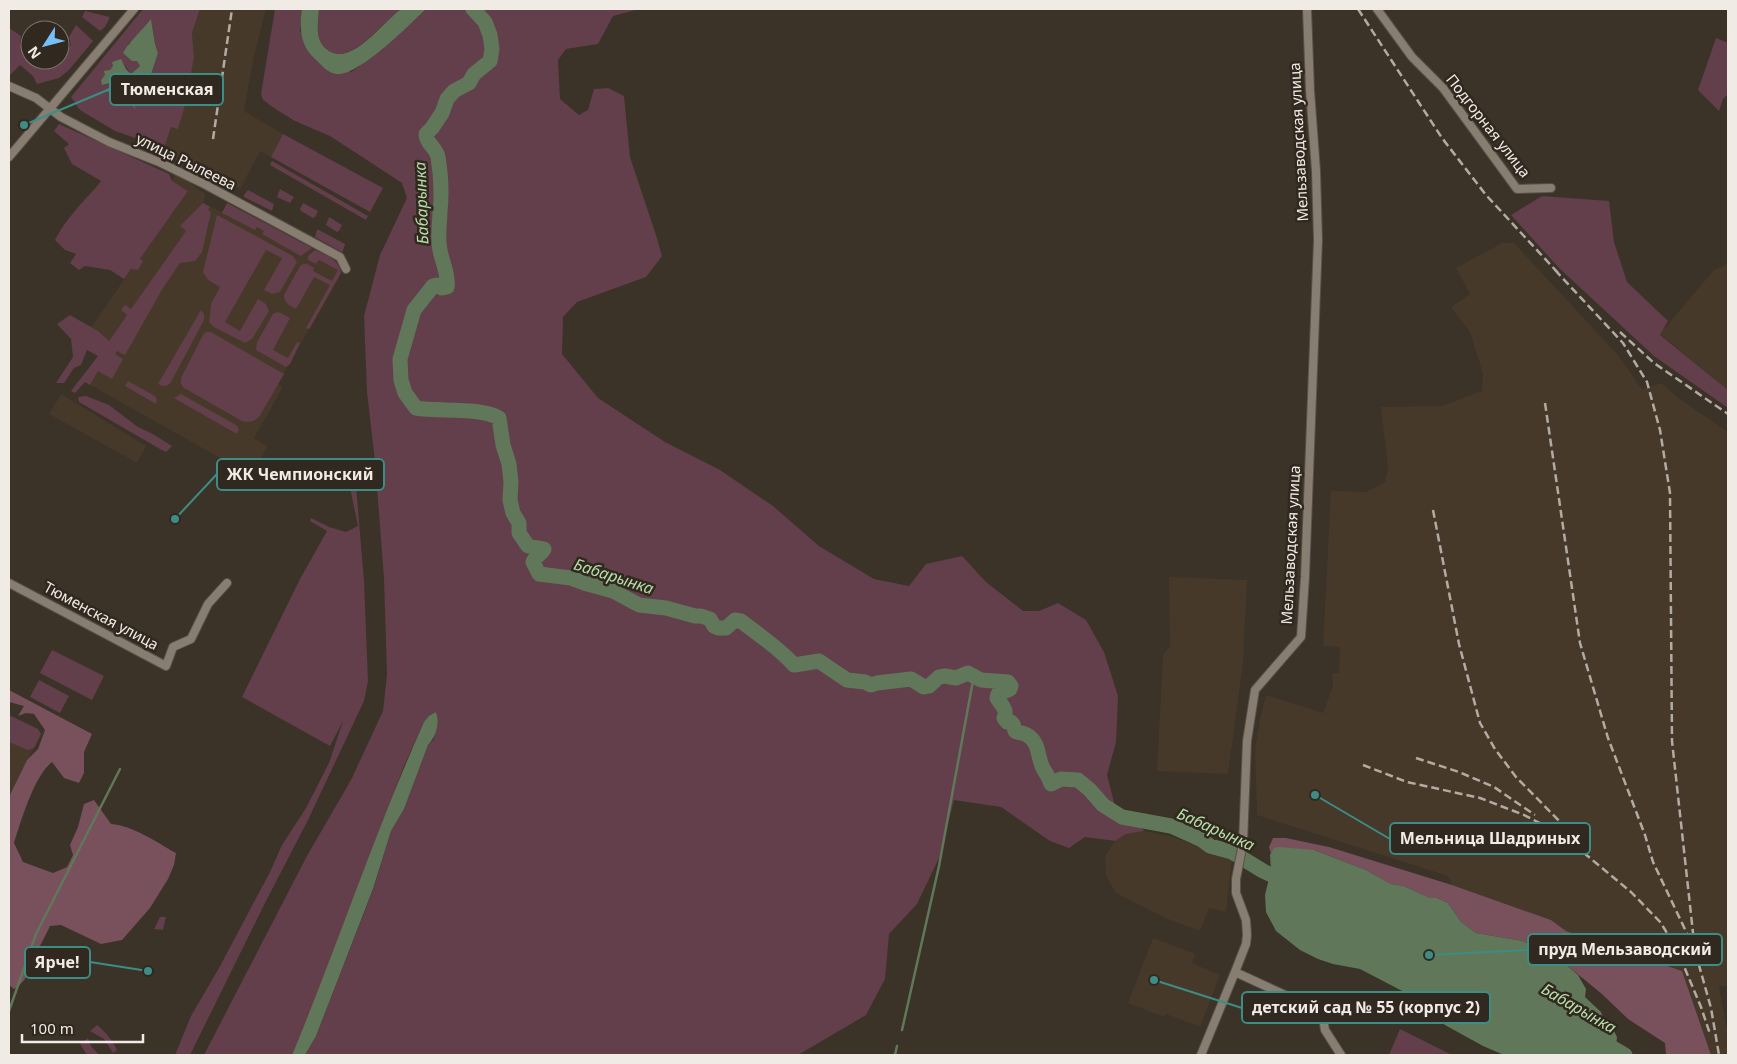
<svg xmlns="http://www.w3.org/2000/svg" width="1737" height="1064" viewBox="0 0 1737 1064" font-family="'Noto Sans',sans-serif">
<rect width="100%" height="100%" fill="#3b3228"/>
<path fill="#46392a" d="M200 9H266L253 60 244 111 283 134 271 157 260 151 240 189 229 183 231 177 222 178 192 165 185 164 143 148 145 142 164 147 171 126 178 128 194 57 192 33Z
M176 174 206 194 203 203 222 212 227 203 337 262 340 267 341 273 278 384 283 387 254 438 267 446 252 476 85 382 186 231 108 342 91 328 131 269 140 259 188 191 171 181Z
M1502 243H1514L1617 354 1642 389 1661 383 1681 400 1728 432V986H1719L1726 1026 1728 1027V1055H1711L1682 971 1566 931 1551 920 1452 885 1448 876 1257 815 1255 750 1260 718 1266 695 1323 713 1333 686 1332 673H1339L1340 647 1323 646 1331 491 1366 492 1385 482 1388 468 1381 407 1442 406 1482 391 1483 373 1470 332 1451 307 1470 294 1456 268Z
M1728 264V390L1660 334 1714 270Z
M61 394 146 446 137 463 49 414Z
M1169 577 1247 580 1243 662 1228 774 1157 771 1163 655 1170 646Z
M9 715 38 729 41 734 9 797Z
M1144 831 1170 836 1232 858 1226 912 1209 908 1200 931 1168 919 1116 893 1106 876 1105 856 1115 841 1126 834Z
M1153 938 1195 954 1192 963 1220 975 1200 1027 1166 1014 1164 1017 1128 1003Z"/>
<path fill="#623f4a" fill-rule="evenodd" d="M143 9H200L192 33 194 57 186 102 178 129 171 127 164 148 115 131 80 110 71 97ZM151 20 155 44 158 53 150 78 156 90 145 85 141 94 131 101 135 108 121 97 106 90 111 87 110 83 103 85 101 80 120 59 131 74 140 66 128 44 139 34Z
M275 9H302L300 31 351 72 377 53 426 9H639L613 16 598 44 566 49 558 60 560 99 579 115 588 110 594 89 608 88 624 96 630 157 656 235 662 256 646 277 577 302 563 317 562 354 598 398 665 442 720 470 773 506 819 546 874 579 909 586 926 564 962 556 986 582 1023 611H1039L1058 603 1086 620 1104 652 1118 696 1116 742 1107 775 1115 806 1129 814 1144 831 1126 834 1115 841 1085 837 1069 848 1050 841 1001 807 954 800 939 858 917 904 889 934 885 979 866 1015 798 1055H305L316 1036 373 890 391 831 404 809 428 745 434 739 437 714 436 712 424 722 404 766 326 974 292 1055H204L308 854 351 780 383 711 387 675 384 578 375 461 367 392 364 316 380 255 407 198 402 183 330 136 295 121 277 110 263 100 261 94Z
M319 9H401C384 21 351 66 329 51 314 42 318 24 319 9Z
M85 11 110 17 105 27 100 31 82 17Z
M76 25 93 41 69 70 59 78 37 84 33 76 20 65 9 76V28L21 36 20 44 30 50V60H45L53 64 60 60 71 45 69 37Z
M1716 38 1726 42 1728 41V94L1723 99 1719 111 1698 90Z
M59 124 169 174 172 181 188 191 140 259 143 261 138 270 131 269 124 279 110 270 85 266 79 270 70 263 76 254 65 250 55 240C63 224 76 209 88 196 93 190 97 187 101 181L72 164 64 148 69 144 54 131Z
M283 134 383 188 370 212 271 157Z
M272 161 368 216 366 220 270 165Z
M280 189 294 197 290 203 277 197Z
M248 190 274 204 272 211 244 197V195Z
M1542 196 1609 201 1614 242 1627 282 1668 321 1660 335 1728 390V408L1654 356 1559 268 1511 215Z
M203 203 210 207 208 210 211 212 202 252 195 261 180 263 163 288 125 355 117 351 115 354 123 359 112 379 98 371 90 385 85 382 75 393 71 391 98 356 87 350 81 365 74 368 64 383H56L73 357 71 339 57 324 70 315 98 331 109 341 127 315 121 310 125 305 131 309 186 231 180 226Z
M227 203 312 248 301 256 262 234 264 231 257 227 255 230 222 213Z
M303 203 318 211 315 217 313 218 301 211 300 209Z
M217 215 293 256 297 262 280 292 272 294 264 290 282 258 266 250 225 322 240 331 258 299 266 304 269 311 252 339 245 343 214 327 209 322 211 304 220 287 208 280 203 272Z
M329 217 342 225 339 231 337 232 326 225Z
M317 230H319L345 244 343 251 342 252 315 237Z
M315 250C327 256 339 259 341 273L310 328 308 329 306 328 330 285 314 277 296 309C289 305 284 303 284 295L300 266C305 262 309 265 314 268L313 271 332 281 338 270 319 260 316 264 308 260V256Z
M201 310 204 314V320L171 382C167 387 164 387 158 384Z
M277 312 281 313 290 318 273 350 288 358 297 342 300 343 290 364 286 367 256 350 257 342 273 314Z
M206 332H211L284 374 259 417C253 422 249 423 242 421L184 388 181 384V378L203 335Z
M128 381 155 396 157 400 156 404 125 386Z
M181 394 236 425 239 429 237 434 174 398Z
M86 396 109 405 138 427 151 433 172 446 166 452 160 449 79 402 78 397Z
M349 471 355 474 364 581 368 681 364 701 308 820 266 901 190 1055H175L191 1016 219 968 270 872 282 845 306 808 329 763 343 721 330 746 242 697 300 579 327 531 310 521 311 518 329 527 346 532 358 526 351 492Z
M52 650 104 676 92 700 40 673Z
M39 680 69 696 60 713 30 697Z
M9 715 38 729 41 734 34 748 28 750 9 742Z
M160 917H166L163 930 154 929Z
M97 1025C106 1032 112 1040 117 1050L113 1053 104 1039 90 1031Z
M1400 1029 1452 1055H1389Z
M88 1038 91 1046 99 1055H87L80 1044Z"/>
<path fill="#78515d" d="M9 690 92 734 84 752V773L79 783 64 778 52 762C34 776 21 821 14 843L23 862 53 873 67 867 73 855 70 845 78 827 84 804 94 800 111 824C134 826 156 842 176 853L174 865 168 879 150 908 122 940 101 944 61 925 50 926C46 935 41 943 37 952 30 967 29 980 14 989L9 985V797L27 760 38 749 45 730 34 714 26 713 18 716 24 706 9 702Z
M1273 838H1286L1329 847 1452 885 1551 920 1566 931 1682 971 1711 1055H1666L1665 1043 1628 1019 1602 994 1564 963 1523 941 1476 933 1461 922 1448 903 1437 898H1430L1404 886 1391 884 1366 870 1314 850 1271 854 1269 847Z"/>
<path fill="#607859" d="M302 9H319C318 24 314 42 329 51 352 66 384 21 401 9H426C409 25 359 76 337 74 328 74 321 64 315 59 300 46 299 27 302 9Z
M151 19 155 44 158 53 150 78 157 91 145 85 141 94 131 101 136 109 122 97 116 98 106 90 110 87V83L102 85 101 80 105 75 104 71 110 70 113 66 112 62 121 59 126 69 131 74 140 66 137 61H132L123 53C130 40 142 31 151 19Z
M436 712C440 723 436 737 428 745L404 809 391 831 373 889 316 1036 305 1055H292C338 945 375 831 424 722L429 716Z
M1279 847 1314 850 1366 870 1391 884 1404 886 1430 898H1437L1448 903 1461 922 1476 933 1523 941 1564 963 1578 975 1586 989 1585 997 1601 1012 1607 1027 1614 1031 1617 1037 1615 1055H1504L1483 1046 1445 1025 1408 994 1360 969 1333 964 1318 959 1300 950 1276 931 1266 912 1265 895 1271 870 1270 855 1274 848Z"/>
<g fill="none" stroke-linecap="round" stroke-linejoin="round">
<path stroke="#607859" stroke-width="2.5" d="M9 1011 36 934 120 769
M902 1030 939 866 974 675
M895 1055 897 1046"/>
<path stroke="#607859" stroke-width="15" d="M473 9 485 22 490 35 492 49 490 61 474 74 469 83 454 91 447 99 442 113 432 128 426 134C426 144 436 147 438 157 441 175 442 193 440 211 440 224 437 237 440 250 442 262 449 275 447 287L442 288 437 285 433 286 414 310 400 359 401 380 405 393 416 408C439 412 480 407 499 418L503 445 509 464 511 482 510 500 513 513 519 523V533L528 546 544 549C542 554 535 556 533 562L539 574 571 578 584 583 613 591 639 605 666 608 695 616H701L710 619 714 626 718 628H726L735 620 741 621C759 635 779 648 794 665L819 661 847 680 865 682 871 685 877 683 911 679 924 687 929 686 939 677 945 676 956 678 968 673 981 680 1008 682 1011 686 1010 689 998 694 997 698C1001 705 1008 709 1004 718L1007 722H1011L1013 724 1015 731C1019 733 1024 733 1027 735 1041 743 1037 760 1044 770 1048 777 1048 775 1051 784L1061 779 1078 780 1090 790 1103 805 1122 817 1171 826 1202 840 1210 846 1232 852 1263 871 1289 883
M1599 1040 1625 1055"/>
<defs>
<path id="street" d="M1377 9 1412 57 1443 88 1517 189 1551 188
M9 86 36 98 61 117 109 142 159 162 206 185 340 257 346 269
M9 157 134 9
M9 583 166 666 173 647 191 639 208 604 227 583
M1235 972 1322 1012 1325 1030 1341 1055
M1201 1055 1235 972 1246 944 1247 935 1246 920 1236 893V879L1243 843 1247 741 1255 690 1301 637 1305 577 1318 240 1316 171 1310 90 1307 9"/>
</defs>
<use href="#street" stroke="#585048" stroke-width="10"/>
<use href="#street" stroke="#877d71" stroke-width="8"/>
<path stroke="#b2aba4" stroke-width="2.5" stroke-dasharray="8 4" stroke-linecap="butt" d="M1358 9 1442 138 1486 195 1560 275
M213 139 232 9
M1555 270 1623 343 1647 382 1660 430 1670 493 1672 741 1695 951 1711 1008 1719 1055
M1620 332 1654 363 1728 414
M1545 403 1580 643 1608 738 1645 835 1653 862 1691 942
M1433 510 1459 644 1480 723 1495 749 1516 777 1574 836
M1416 758 1459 772 1494 787 1535 815
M1363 765 1407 782 1480 798 1524 815 1561 834 1631 892 1661 923 1678 952 1701 1007 1710 1034"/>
</g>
<g text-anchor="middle" stroke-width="5" stroke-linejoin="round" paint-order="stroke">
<g font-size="15" fill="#f1ebe5" stroke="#31281f">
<text transform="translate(1488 126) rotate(52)" y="5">Подгорная улица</text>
<text transform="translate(1299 142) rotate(-93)" y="5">Мельзаводская улица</text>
<text transform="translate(186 162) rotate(26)" y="5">улица Рылеева</text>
<text transform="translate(1291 545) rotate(-87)" y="5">Мельзаводская улица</text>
<text transform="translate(101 616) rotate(28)" y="5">Тюменская улица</text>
</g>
<g font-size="16" font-style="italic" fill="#b6dfaa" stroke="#31281f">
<text transform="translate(421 203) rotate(-92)" y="6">Бабарынка</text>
<text transform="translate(614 576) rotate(18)" y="6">Бабарынка</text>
<text transform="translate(1216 829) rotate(24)" y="6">Бабарынка</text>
<text transform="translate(1579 1008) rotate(30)" y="6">Бабарынка</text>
</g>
</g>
<path fill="none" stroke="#3c8d86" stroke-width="2" d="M24 125L110 89M175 519L217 474M1315 795L1390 839M1429 955L1528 950M148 971L90 962M1154 980L1242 1008"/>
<g fill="#3c8d86" stroke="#31281f" stroke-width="2">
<circle cx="24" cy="125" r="5"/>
<circle cx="175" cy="519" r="5"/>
<circle cx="1315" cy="795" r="5"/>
<circle cx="1429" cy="955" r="5"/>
<circle cx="148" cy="971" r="5"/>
<circle cx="1154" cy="980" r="5"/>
</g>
<g fill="#31281f" stroke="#3c8d86" stroke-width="2">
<rect x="110" y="74" width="113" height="31" rx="5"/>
<rect x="217" y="459" width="167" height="31" rx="5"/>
<rect x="1390" y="823" width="200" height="31" rx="5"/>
<rect x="1528" y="934" width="194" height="31" rx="5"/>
<rect x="25" y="947" width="65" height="31" rx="5"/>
<rect x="1242" y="992" width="248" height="31" rx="5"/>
</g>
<g font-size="16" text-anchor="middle" font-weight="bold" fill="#f1ebe5">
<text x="167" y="95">Тюменская</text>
<text x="300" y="480">ЖК Чемпионский</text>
<text x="1490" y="844">Мельница Шадриных</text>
<text x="1625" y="955">пруд Мельзаводский</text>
<text x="57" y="968">Ярче!</text>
<text x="1366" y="1013">детский сад № 55 (корпус 2)</text>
</g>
<rect width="1737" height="1064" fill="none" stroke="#f1ebe5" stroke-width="20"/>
<g transform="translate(45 45) rotate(234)"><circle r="24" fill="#31281f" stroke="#7e766e"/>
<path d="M0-4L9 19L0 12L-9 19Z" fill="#76c0f7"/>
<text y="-8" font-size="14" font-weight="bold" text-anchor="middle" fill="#f1ebe5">N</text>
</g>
<path d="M22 1034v8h121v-8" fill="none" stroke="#f1ebe5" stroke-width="2.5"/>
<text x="30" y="1034" font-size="15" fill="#f1ebe5" stroke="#31281f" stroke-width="4" paint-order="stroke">100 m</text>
</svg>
